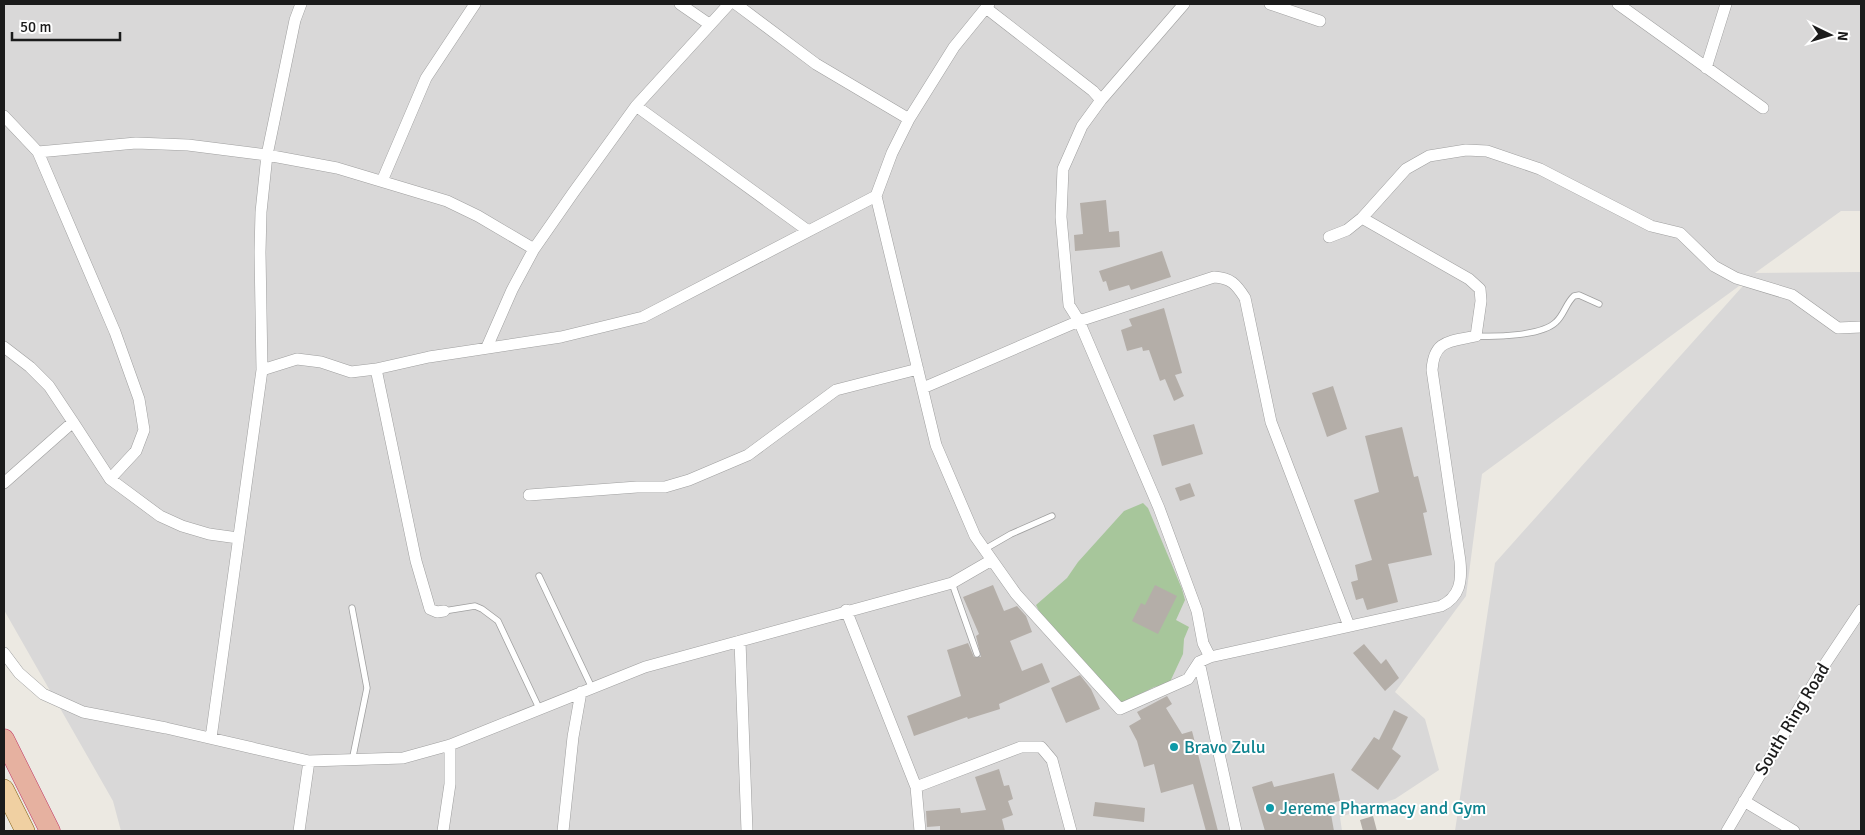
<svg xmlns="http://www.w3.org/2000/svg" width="1865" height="835" viewBox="0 0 1865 835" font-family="Signika,sans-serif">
<rect width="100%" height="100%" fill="#ece9e2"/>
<path fill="#d9d8d8" d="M4 4H1861V211H1841L1755 273 1861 272V831H1455L1495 563 1750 278 1482 474 1466 596 1395 692 1425 719 1439 770 1395 799 1340 817 1342 831H121L113 801 4 610Z"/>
<path fill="#a7c69b" d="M1143 503 1148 508 1182 589 1185 600 1176 620 1189 627 1184 639 1183 654 1169 684 1154 687 1119 705 1045 623 1036 605 1067 578 1078 562 1124 511Z"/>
<path fill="#b4aea8" d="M1106 200 1109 232 1119 231 1120 247 1075 251 1074 235 1083 234 1080 203Z
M1162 251 1171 277 1131 290 1129 285 1109 291 1106 281 1103 282 1099 271Z
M1164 308 1182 373 1175 375 1184 396 1174 401 1165 379 1160 381 1149 350 1143 351 1142 347 1127 351 1121 330 1132 326 1129 319Z
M1333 386 1347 429 1327 437 1312 393Z
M1194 424 1203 454 1162 466 1153 435Z
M1402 427 1414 477 1418 476 1427 512 1423 513 1432 555 1388 564 1398 602 1367 610 1363 598 1356 600 1351 582 1358 580 1355 565 1372 560 1354 500 1379 492 1365 436Z
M1190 483 1195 496 1180 501 1175 488Z
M993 585 1004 611 1017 606 1026 616 1032 632 1010 641 1022 671 1042 663 1050 682 999 704 1000 709 968 719 967 717 914 736 907 716 961 696 947 650 968 643 974 657H981L976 636 979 634 963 597Z
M1155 585 1177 596 1158 634 1132 621 1141 603 1145 605Z
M1364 644 1381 664 1386 659 1399 678 1385 691 1353 653Z
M1080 675 1091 689 1100 709 1066 723 1051 688Z
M1167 696 1172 704 1166 708 1182 734 1192 731 1218 831H1206L1193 784 1161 793 1154 764 1144 767 1137 741 1129 726 1141 719 1137 712Z
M1394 710 1408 717 1392 749 1401 756 1378 790 1351 770 1374 737 1379 740Z
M999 769 1004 786 1009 785 1013 799 1008 801 1013 815 1002 819 1005 831H940V826L927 827 926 811 960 808 961 813 986 810 975 777Z
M1334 773 1340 801 1329 803 1334 831H1265L1252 787 1272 781 1274 787Z
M1095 802 1145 808 1144 822 1093 816Z
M1373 816 1377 831H1363L1360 820Z"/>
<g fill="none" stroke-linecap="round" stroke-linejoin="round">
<defs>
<path id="service" d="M1476 336C1495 337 1542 336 1556 322 1564 315 1566 303 1574 296L1579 295 1599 304
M985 549 1011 534 1052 516
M539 576 592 688
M952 583 977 654
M444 611 475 606 482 609 498 621 539 708
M352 761 367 688 352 608"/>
<path id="minor" d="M680 4 709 24
M736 4 816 64 909 119
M989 4 954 47 909 119 892 153 876 196 936 445 975 536 1016 594 1120 709 1188 679 1199 662 1236 831
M1184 4 1101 100 1082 126 1063 169 1061 217 1069 305 1079 321 1159 508 1197 611 1203 643 1210 657
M1270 4 1320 21
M1618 4 1763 108
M986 8 1093 91 1101 100
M1706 68 1726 4
M636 106 807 230
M4 116 38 152 115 332 139 399 144 430 136 451 110 479
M38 152 136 143 188 145 267 155 337 168 447 201 478 216 534 249
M382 181 426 78 475 4
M1329 237 1347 230 1362 218 1406 169 1429 156 1466 150 1487 151 1540 169 1651 226 1680 233 1714 266 1736 278 1792 295 1838 328 1861 327
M4 347 30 367 49 386 73 422
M487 347 512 290 534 249 573 193 636 106 729 4
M376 369 416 561 430 609 437 612 444 611
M262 370 297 359 321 362 351 372 376 369 429 357 561 337 643 317 876 196
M923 388 1079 321 1214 277C1231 278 1236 284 1245 298L1271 422 1349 626
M4 483 73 422 110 479 160 516 182 526 209 534 238 538
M529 495 637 487H665L689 480 748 455 836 390 918 369
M846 610 916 787 920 831
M740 641 747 831
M4 653 19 673 43 694 83 712 166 728 309 761 403 758 450 745 645 667 952 583 990 561
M1199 662 1210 657 1441 606C1460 597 1462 581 1460 561L1432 370C1434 339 1450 342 1476 336L1481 301 1480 289 1469 279 1362 218
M211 738 262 370 260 252 261 212 267 155 295 20 301 4
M916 787 1021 747H1041L1052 760 1071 831
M1744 801 1794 831
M299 831 309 761
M443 831 450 784V745
M563 831 573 737 581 692
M1727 831 1825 664 1861 610"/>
<path id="primary" d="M4 789 25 831"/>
<path id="trunk" d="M4 739 50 831"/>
</defs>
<use href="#service" stroke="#9f9f9f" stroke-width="7"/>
<use href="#minor" stroke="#9f9f9f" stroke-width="12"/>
<use href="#primary" stroke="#825e11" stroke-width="20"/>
<use href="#trunk" stroke="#c13764" stroke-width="21"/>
<use href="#service" stroke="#fff" stroke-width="5.5"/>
<use href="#minor" stroke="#fff" stroke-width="11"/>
<use href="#primary" stroke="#f0d0a2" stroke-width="19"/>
<use href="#trunk" stroke="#e6b1a0" stroke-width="20"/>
</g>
<g fill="#0f9aa8" stroke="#fff" stroke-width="2">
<circle cx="1174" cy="747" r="5"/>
<circle cx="1270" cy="808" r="5"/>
</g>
<g text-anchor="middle" stroke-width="4" stroke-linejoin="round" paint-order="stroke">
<g font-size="18" fill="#1b1b1b" stroke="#fff">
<text transform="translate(1792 719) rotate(-59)" y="6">South Ring Road</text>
</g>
<g font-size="18" fill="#0d838f" stroke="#fff" text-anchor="start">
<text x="1184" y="753">Bravo Zulu</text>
<text x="1280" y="814">Jereme Pharmacy and Gym</text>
</g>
</g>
<rect width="1865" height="835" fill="none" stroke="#1b1b1b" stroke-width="10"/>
<g transform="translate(1830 35) rotate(95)" stroke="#ffffff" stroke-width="4" paint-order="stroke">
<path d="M0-4L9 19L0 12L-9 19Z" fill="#1b1b1b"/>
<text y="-8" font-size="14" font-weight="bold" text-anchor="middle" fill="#1b1b1b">N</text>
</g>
<path d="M12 32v8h108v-8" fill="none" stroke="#1b1b1b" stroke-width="2.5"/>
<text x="20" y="32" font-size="15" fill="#1b1b1b" stroke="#ffffff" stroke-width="4" paint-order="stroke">50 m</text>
</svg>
